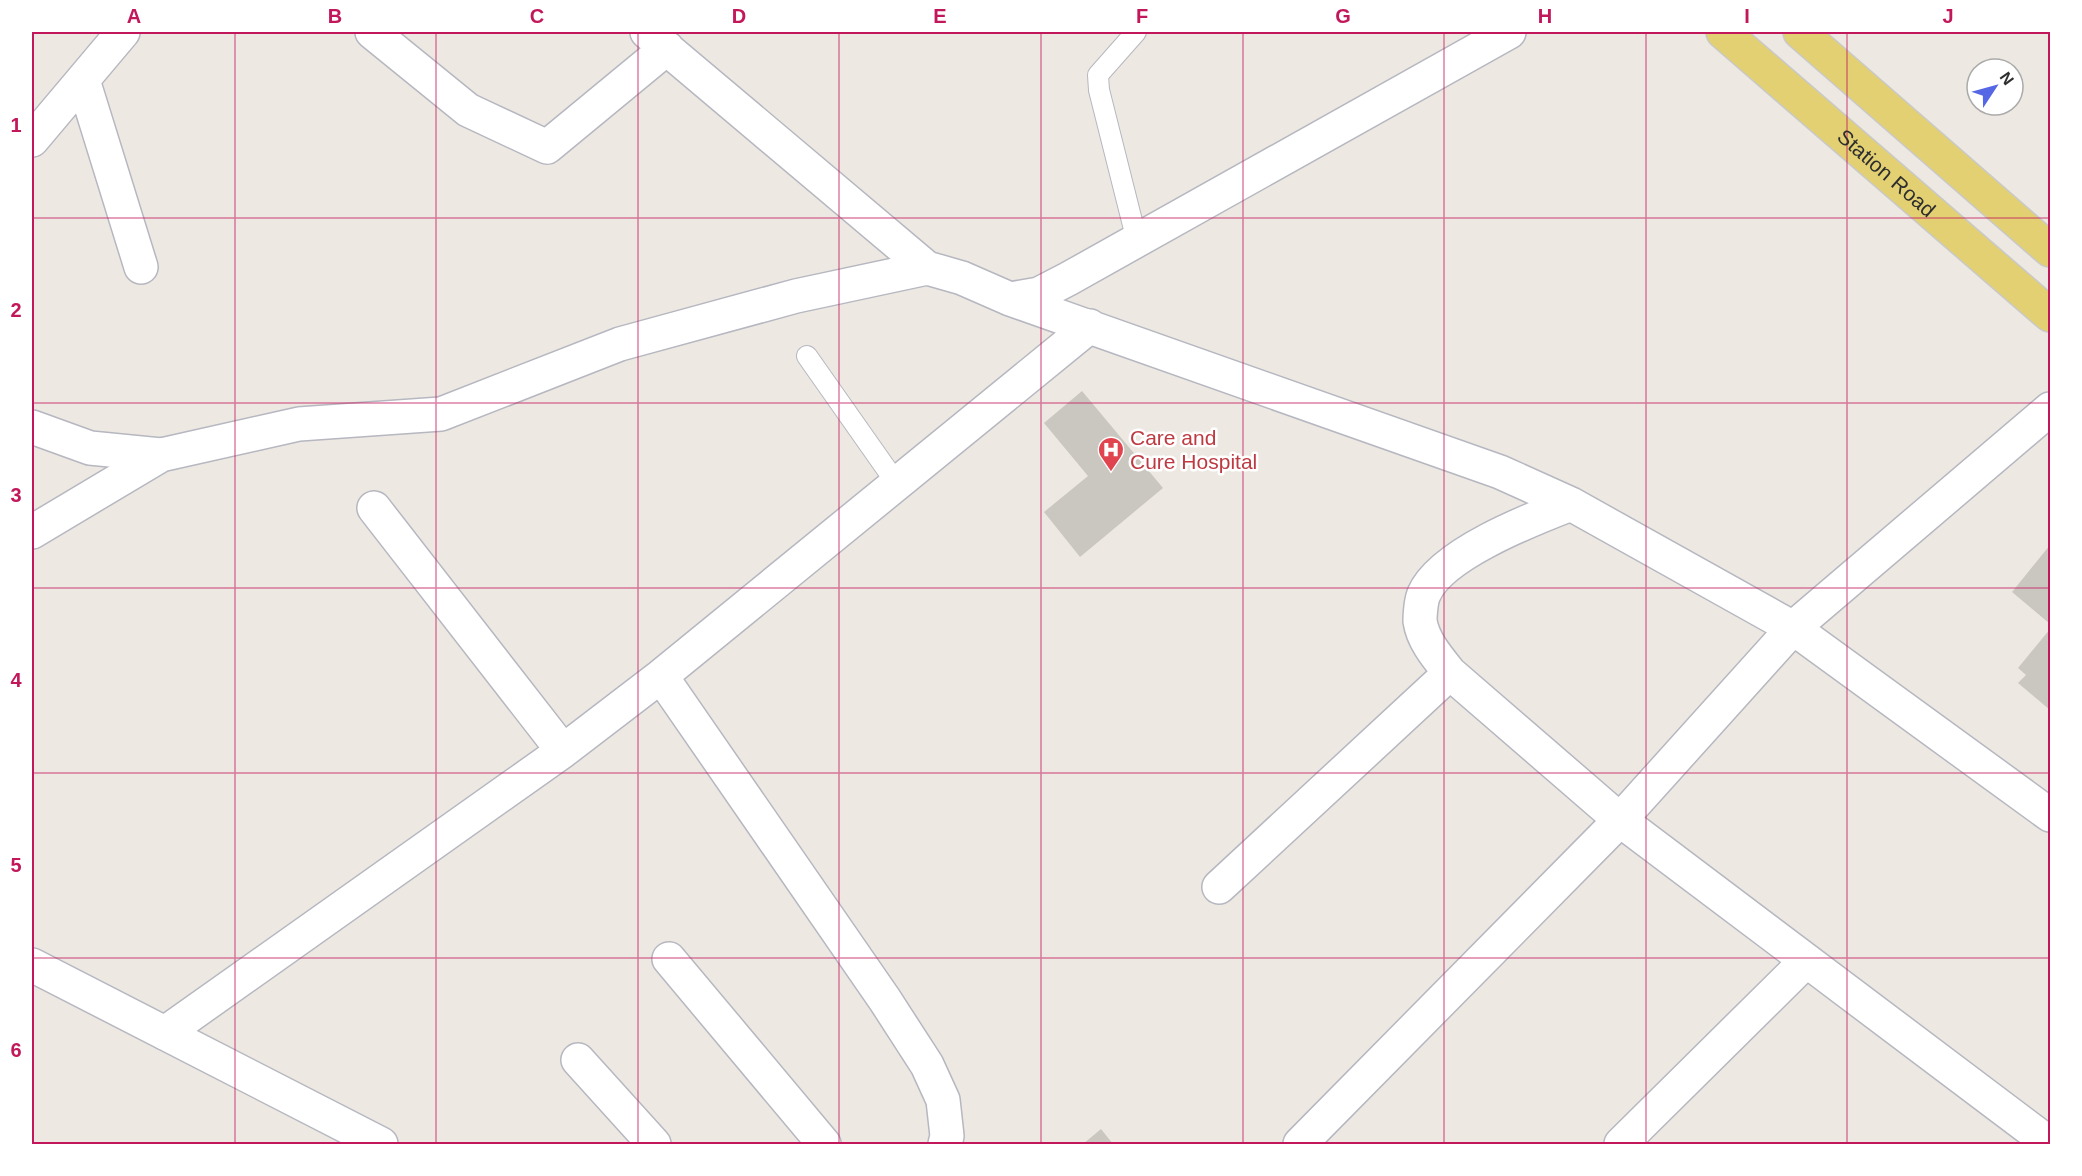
<svg xmlns="http://www.w3.org/2000/svg" width="2082" height="1176" viewBox="0 0 2082 1176" font-family="Helvetica,sans-serif">
<rect width="100%" height="100%" fill="#ede9e2"/>
<path fill="#cac7c0" d="M1082 391 1163 488 1080 557 1044 512 1088 476 1044 423Z
M2050 545V624L2012 592Z
M2050 629V710L2018 683 2026 675 2018 668Z
M1101 1129 1113 1144H1083Z"/>
<g fill="none" stroke-linecap="round" stroke-linejoin="round">
<defs>
<path id="lane" d="M1136 32 1098 75 1099 90 1137 241
M807 356 897 484"/>
<path id="street" d="M372 32 468 110 547 147 667 48
M647 32 927 268
M83 80 141 267
M32 140 123 32
M1010 299 1500 472 1571 504 1793 628 2050 815
M32 427 90 448 161 455 299 424 441 414 620 344 796 296 927 268 962 278 1010 299 1039 294 1068 279 1509 32
M1571 504C1532 519 1441 554 1424 594 1421 600 1420 615 1420 621 1423 641 1438 658 1450 673L1620 820 2050 1144
M374 508 563 751
M32 532 161 455
M661 676 885 1000 927 1065 943 1100 947 1136 945 1144
M1219 887 1450 673
M669 959 824 1144
M165 1033 563 751 661 676 1090 326
M578 1060 654 1144
M1300 1144 1620 820 1793 628 2050 409
M1621 1144 1806 961"/>
<path id="secondary" d="M32 965 381 1144"/>
<g id="primary">
<path id="s1" d="M1723 32 2050 315"/>
<path d="M1800 32 2050 250"/>
</g>
</defs>
<use href="#lane" stroke="#b6b7c0" stroke-width="22"/>
<use href="#street" stroke="#b6b7c0" stroke-width="36"/>
<use href="#secondary" stroke="#b6b7c0" stroke-width="36"/>
<use href="#primary" stroke="#c9c9c9" stroke-width="36"/>
<use href="#lane" stroke="#fff" stroke-width="20"/>
<use href="#street" stroke="#fff" stroke-width="33"/>
<use href="#secondary" stroke="#fff" stroke-width="33"/>
<use href="#primary" stroke="#e2d073" stroke-width="33"/>
</g>
<path fill="none" stroke="#c2185b" stroke-width="1.5" stroke-opacity="0.55" d="M235 32V1144M436 32V1144M638 32V1144M839 32V1144M1041 32V1144M1243 32V1144M1444 32V1144M1646 32V1144M1847 32V1144M32 218H2050M32 403H2050M32 588H2050M32 773H2050M32 958H2050"/>
<defs>
<symbol id="hospital-pin" viewBox="-11 -11 22 30"><path d="M0 17L-7.5 6A9.5 9.5 0 1 1 7.5 6Z" fill="#e0444e" stroke="#fff"/><path d="M-5-5h3v3.5h4V-5h3V5h-3V1.5h-4V5h-3Z" fill="#fff"/></symbol>
</defs>
<g fill-rule="evenodd">
<use href="#hospital-pin" x="1096" y="435" width="30" height="40"/>
</g>
<g text-anchor="middle" stroke-width="5" stroke-linejoin="round" paint-order="stroke">
<g font-size="21" fill="#2e2e2e" stroke="#fff">
<text dy="7" stroke="none"><textPath href="#s1" startOffset="216">Station Road</textPath></text>
</g>
<g font-size="21" fill="#be3a42" stroke="#fff" text-anchor="start">
<text x="1130" y="445">Care and<tspan x="1130" dy="24">Cure Hospital</tspan></text>
</g>
</g>
<rect width="2082" height="1176" fill="none" stroke="#ffffff" stroke-width="66"/>
<g transform="translate(1995 87) rotate(54)"><circle r="28" fill="#ffffff" stroke="#ababab" stroke-width="1.5"/>
<path d="M0-4.5L10 22L0 15L-10 22Z" fill="#5667e6"/>
<text y="-9" font-size="16" font-weight="bold" text-anchor="middle" fill="#2e2e2e">N</text>
</g>
<rect x="33" y="33" width="2016" height="1110" fill="none" stroke="#c2185b" stroke-width="2"/>
<g font-size="20" text-anchor="middle" font-weight="bold" fill="#c2185b">
<text x="134" y="23">A</text>
<text x="335" y="23">B</text>
<text x="537" y="23">C</text>
<text x="739" y="23">D</text>
<text x="940" y="23">E</text>
<text x="1142" y="23">F</text>
<text x="1343" y="23">G</text>
<text x="1545" y="23">H</text>
<text x="1747" y="23">I</text>
<text x="1948" y="23">J</text>
<text x="16" y="132">1</text>
<text x="16" y="317">2</text>
<text x="16" y="502">3</text>
<text x="16" y="687">4</text>
<text x="16" y="872">5</text>
<text x="16" y="1057">6</text>
</g>
</svg>
